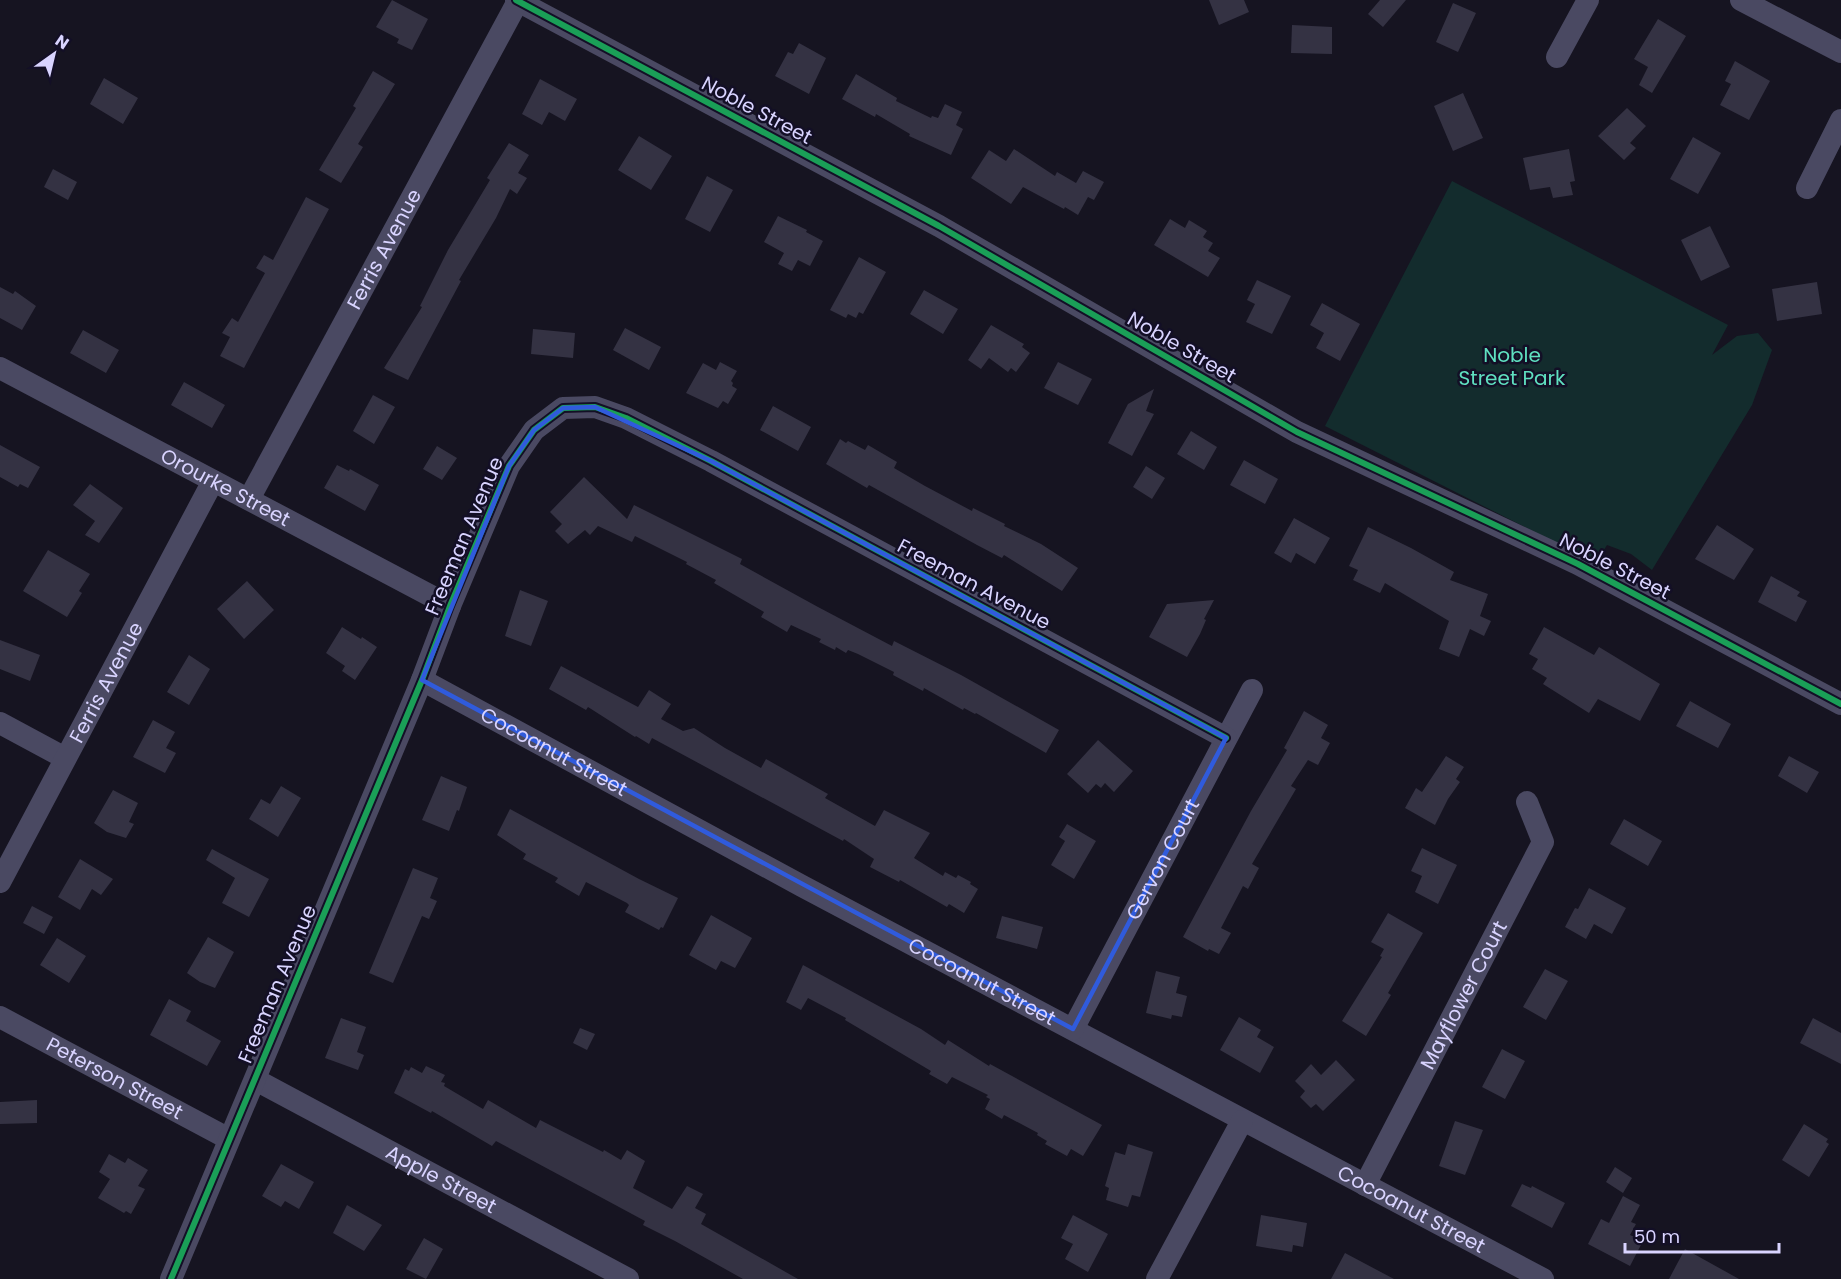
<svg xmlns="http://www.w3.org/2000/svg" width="1841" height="1279" viewBox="0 0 1841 1279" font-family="Poppins,sans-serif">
<rect width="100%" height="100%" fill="#161421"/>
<path fill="#132c2d" d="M1452 181 1728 325 1712 355 1737 336 1758 333 1772 350 1752 405 1652 570 1631 554 1607 545 1596 563 1325 426Z"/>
<path fill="#343243" d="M392 0 428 19 412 50 397 43 399 39 376 27Z
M1209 0H1244L1249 12 1219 25Z
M1380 0H1406L1383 27 1368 14Z
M1453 3 1476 13 1458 52 1436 42Z
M1658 19 1686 36 1652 93 1639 85 1648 67 1634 59Z
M1292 25 1332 27V54L1291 53Z
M799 43 826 58 809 94 775 76 788 52 793 54Z
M1735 61 1770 81 1749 120 1720 105 1731 84 1725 81Z
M373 71 395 84 358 144 363 147 341 183 319 170 356 108 353 106Z
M856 74 897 98 896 101 931 118 932 116 938 118 945 104 962 112 956 125 963 129 951 155 909 136 910 134 876 114 875 117 842 99Z
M104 78 138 98 123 124 90 104Z
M540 79 577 99 565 121 549 112 542 125 522 114Z
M1463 93 1483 138 1453 151 1434 106Z
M1627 108 1646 126 1630 143 1636 148 1624 160 1598 136Z
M639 136 672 156 651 190 618 170Z
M1693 137 1721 153 1698 194 1670 179Z
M509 143 529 155 518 173 527 178 517 194 510 189 496 218 459 280 461 281 408 380 387 370 384 368 422 307 420 306 448 250 490 180 487 178Z
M1014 149 1055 176 1057 172 1076 183 1083 171 1104 182 1094 200 1088 197 1078 215 1065 207 1064 209 1023 187 1011 204 971 178 989 150 1006 161Z
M1569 149 1575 181 1570 182 1573 195 1553 198 1550 187 1530 190 1523 158Z
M53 169 77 182 68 200 44 187Z
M707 176 733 190 710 232 685 219Z
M306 197 329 209 244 368 220 356 230 337 222 333 232 318 238 322 265 273 256 268 264 255 273 260Z
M778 216 807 230 806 232 823 241 810 266 798 260 792 271 778 264 784 253 764 242Z
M1170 219 1185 228 1189 220 1207 231 1203 237 1213 243 1208 251 1220 258 1208 277 1154 245Z
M1710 226 1730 267 1701 281 1681 240Z
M859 257 886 272 863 314 859 312 856 318 848 314 846 318 830 310Z
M1257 280 1291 296 1272 334 1246 322 1255 304 1247 300Z
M1817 282 1822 314 1777 321 1772 289Z
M0 287 13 294 15 291 36 306 22 330 0 318Z
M924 290 958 309 943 334 910 314Z
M1322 303 1360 324 1340 361 1316 348 1324 333 1310 325Z
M991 325 1024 344 1022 347 1030 353 1016 372 1011 368 1008 372 989 358 981 369 968 360Z
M625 328 661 347 649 370 613 350Z
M533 329 575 333 573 358 531 354Z
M83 330 119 350 106 373 70 353Z
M720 362 737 371 731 381 733 383 732 386 737 389 728 404 723 401 718 408 686 393 703 363 716 370Z
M1058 362 1092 379 1078 405 1044 388Z
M184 382 225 405 212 428 171 405Z
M1154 389 1146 411 1154 414 1132 456 1108 443 1128 404Z
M373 395 395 407 374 444 353 431Z
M773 406 811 427 798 451 760 430Z
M1191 431 1217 447 1204 470 1177 454Z
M840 439 846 443 848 441 865 450 868 445 897 462 894 468 925 486 972 511 973 508 1005 524 1004 526 1041 544 1078 568 1062 591 1004 555 1002 558 977 545 869 485 867 488 826 464Z
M0 445 40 467 28 488 20 484 18 487 0 477Z
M437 446 457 458 442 480 423 469Z
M1244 460 1278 479 1265 504 1230 485Z
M337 465 349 471 350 469 379 485 365 511 324 488Z
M1146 466 1165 478 1152 499 1133 487Z
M584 477 627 519 634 505 742 559 740 564 818 607 892 646 894 641 961 675 1059 730 1046 753 976 713 975 714 964 708 963 710 924 688 923 691 893 675 894 672 858 654 848 650 846 653 836 647 835 650 819 642 821 639 791 625 787 632 761 617 764 612 714 583 716 580 686 564 687 562 635 536 632 542 598 526 590 535 585 530 568 544 555 531 562 524 550 512Z
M90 484 123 508 99 543 85 535 95 521 73 505Z
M1294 518 1330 538 1315 564 1296 553 1291 563 1274 553Z
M1717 525 1754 549 1734 580 1695 559Z
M1368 527 1411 548 1454 572 1450 580 1488 594 1480 616 1491 621 1484 636 1470 629 1459 657 1439 649 1449 621 1385 583 1380 593 1353 580 1358 570 1349 566Z
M48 550 90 574 79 591 82 593 67 617 23 591Z
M1771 576 1800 592 1797 596 1807 601 1796 622 1758 602Z
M247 581 274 610 244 639 217 609Z
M520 590 548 601 531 646 505 636Z
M1214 600 1204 619 1206 620 1200 634 1187 657 1149 637 1167 604Z
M342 627 361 639 362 637 377 647 355 680 342 671 345 666 326 653Z
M1544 627 1594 655 1599 647 1660 684 1640 721 1598 699 1589 713 1543 684 1547 678 1532 669 1538 659 1529 654Z
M0 640 40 655 30 681 0 669Z
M189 655 210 669 189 705 167 692Z
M561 666 638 707 649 690 671 704 661 719 683 731 694 728 725 748 761 768 766 759 828 794 825 798 875 826 884 810 930 833 914 858 943 876 945 872 956 878 958 875 971 882 970 884 978 889 964 913 949 904 947 907 900 880 899 882 870 867 874 859 844 839 843 841 652 738 649 744 636 736 635 737 588 707 586 710 549 689Z
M1690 701 1731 724 1718 748 1676 726Z
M1304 711 1328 725 1321 738 1330 743 1318 765 1308 760 1291 786 1296 789 1252 864 1259 868 1248 889 1243 886 1221 928 1231 933 1219 954 1209 949 1208 951 1183 937 1251 811 1287 750 1284 748Z
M153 720 175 732 166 748 176 753 165 773 133 757Z
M1098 740 1133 771 1114 792 1105 783 1101 788 1096 784 1088 793 1067 774Z
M1446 756 1464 767 1456 779 1460 782 1448 799 1435 825 1405 808 1416 788 1422 792Z
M1789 756 1819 772 1807 793 1778 776Z
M441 776 467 787 459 811 457 810 449 831 422 820Z
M281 786 301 798 278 837 249 819 261 799 270 804Z
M113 790 138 803 129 822 134 824 126 838 107 832 94 823Z
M510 809 639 879 678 898 663 928 661 927 659 930 625 912 629 905 627 903 586 882 579 896 555 882 558 878 523 859 526 854 497 835Z
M1624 819 1662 841 1648 866 1610 844Z
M1067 824 1096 841 1074 879 1051 865 1065 841 1059 837Z
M1422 848 1457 865 1438 904 1415 892 1422 876 1411 871Z
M212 849 269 879 249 917 222 903 235 878 206 860Z
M80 859 113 879 101 895 92 889 80 910 58 897Z
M413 868 438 878 430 898 437 901 429 919 422 916 393 983 369 973Z
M1589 888 1626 908 1612 934 1594 924 1586 939 1565 927 1575 908 1578 909Z
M32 906 53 917 44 934 23 923Z
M1388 913 1423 933 1388 993 1391 995 1366 1036 1342 1021 1382 957 1380 956 1384 949 1371 942Z
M711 915 752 938 735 968 721 961 716 970 689 955Z
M1002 916 1043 927 1037 949 996 938Z
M208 937 234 952 215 988 200 982 187 973Z
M57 938 86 956 69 983 40 965Z
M803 965 921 1029 945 1045 948 1040 989 1066 990 1064 1102 1125 1083 1156 1071 1149 1067 1156 1045 1144 1047 1141 1037 1135 1038 1133 1004 1115 1002 1119 985 1109 990 1099 986 1097 988 1095 952 1077 947 1084 929 1074 931 1071 845 1020 846 1018 808 998 801 1010 786 1002Z
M1545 969 1568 981 1546 1020 1523 1007Z
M1156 971 1180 977 1176 993 1187 996 1182 1017 1172 1015 1171 1019 1146 1013Z
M169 999 191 1011 186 1021 221 1041 207 1066 150 1035Z
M1239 1017 1261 1030 1257 1037 1274 1047 1260 1073 1220 1050Z
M341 1018 366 1027 357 1052 364 1055 358 1070 325 1058Z
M1813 1018 1841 1033V1064L1800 1043Z
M580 1028 595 1034 587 1050 573 1043Z
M1502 1049 1525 1061 1505 1099 1482 1087Z
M1336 1060 1355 1080 1323 1111 1316 1104 1311 1108 1300 1097 1305 1091 1295 1081 1311 1064 1321 1075Z
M426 1066 445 1075 441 1082 445 1083 444 1086 483 1109 488 1100 536 1128 540 1120 603 1152 604 1150 621 1160 627 1150 645 1161 633 1188 672 1209 687 1186 703 1194 695 1208 706 1214 701 1224 798 1279H743L675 1241 643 1225 645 1221 606 1200 496 1141 492 1146 432 1111 431 1113 394 1093 405 1069 409 1071 411 1067 422 1073Z
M37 1100V1123L0 1124V1102Z
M1455 1121 1483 1130 1465 1175 1439 1166Z
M1804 1124 1828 1139 1826 1142 1829 1144 1809 1177 1782 1160Z
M1128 1144 1153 1152 1140 1197 1132 1195 1128 1207 1106 1200 1109 1188 1105 1186 1115 1152 1125 1155Z
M109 1154 125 1163 128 1158 148 1170 138 1186 145 1189 131 1214 126 1211 124 1213 98 1198 110 1179 99 1172Z
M281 1164 314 1182 299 1209 285 1201 281 1207 262 1196Z
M1615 1167 1632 1178 1623 1193 1606 1182Z
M1522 1184 1531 1188 1532 1186 1565 1203 1552 1228 1511 1206Z
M1623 1196 1640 1205 1631 1222 1636 1224 1630 1235 1643 1241 1630 1266 1588 1244 1601 1219 1609 1223Z
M347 1205 382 1225 364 1251 333 1233Z
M1073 1215 1108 1234 1088 1272 1065 1259 1073 1244 1061 1238Z
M1261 1215 1307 1223 1303 1247 1293 1245 1292 1252 1256 1246Z
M424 1238 443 1249 426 1279 406 1269Z
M1685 1249 1739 1279H1669Z
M1345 1253 1394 1279H1331Z"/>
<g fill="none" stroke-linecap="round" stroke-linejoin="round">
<g stroke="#4a4962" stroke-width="22">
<path d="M516 0 939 226 1297 432 1578 564 1841 704"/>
<path d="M1741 0 1841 52"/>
<path d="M1557 57 1588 0"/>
<path d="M1807 188 1841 120"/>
<path id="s1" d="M0 368 450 606"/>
<path id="s2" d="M249 499 518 1"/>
<path id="s3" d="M422 680 802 886 1543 1279"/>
<path d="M0 723 65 758"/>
<path id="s4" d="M0 882 213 481"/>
<path id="s5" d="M0 1017 229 1139"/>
<path id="s6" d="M1073 1029 1252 690"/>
<path id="s7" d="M256 1080 628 1279"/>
<path id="s8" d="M1365 1185 1543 842 1527 802"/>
<path d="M171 1279 422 680 450 606 509 466 534 430 563 408 595 407 626 418 711 461 1226 738"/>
<path d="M1157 1279 1242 1121"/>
</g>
<defs>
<path id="cycleway" d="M516 0 939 226 1297 432 1578 564 1841 704
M171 1279 422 680 450 606 509 466 534 430 563 408 595 407 626 418 711 461 1226 738"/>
</defs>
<use href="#cycleway" stroke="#130f26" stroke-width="10"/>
<use href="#cycleway" stroke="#1a9f57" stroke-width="6"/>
</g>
<path fill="none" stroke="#305bdc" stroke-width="4.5" stroke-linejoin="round" d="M595 407 711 461 1226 738 1073 1029 422 680 509 466 534 430 563 408Z"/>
<g text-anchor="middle" stroke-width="5" stroke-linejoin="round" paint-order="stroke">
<g font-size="20" fill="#d9d4ff" stroke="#130f26">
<text transform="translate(757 110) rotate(28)" y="7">Noble Street</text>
<text dy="7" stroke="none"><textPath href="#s2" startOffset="284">Ferris Avenue</textPath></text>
<text transform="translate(1182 347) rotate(30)" y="7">Noble Street</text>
<text dy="7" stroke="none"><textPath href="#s1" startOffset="255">Orourke Street</textPath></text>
<text transform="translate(464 536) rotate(-67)" y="7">Freeman Avenue</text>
<text transform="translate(1615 566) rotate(27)" y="7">Noble Street</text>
<text transform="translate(974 584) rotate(28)" y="7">Freeman Avenue</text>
<text dy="7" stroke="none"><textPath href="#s4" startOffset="226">Ferris Avenue</textPath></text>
<text dy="7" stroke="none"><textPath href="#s3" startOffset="150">Cocoanut Street</textPath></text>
<text dy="7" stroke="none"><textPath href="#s6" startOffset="192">Gervon Court</textPath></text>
<text dy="7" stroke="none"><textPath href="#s3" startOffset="636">Cocoanut Street</textPath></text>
<text transform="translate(277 984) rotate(-67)" y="7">Freeman Avenue</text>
<text dy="7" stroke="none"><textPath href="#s8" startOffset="214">Mayflower Court</textPath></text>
<text dy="7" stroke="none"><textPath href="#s5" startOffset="130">Peterson Street</textPath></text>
<text dy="7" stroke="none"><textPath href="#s7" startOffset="210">Apple Street</textPath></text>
<text dy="7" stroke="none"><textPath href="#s3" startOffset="1122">Cocoanut Street</textPath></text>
</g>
<g font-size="20" fill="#5fe0c0" stroke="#130f26">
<text x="1512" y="362">Noble<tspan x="1512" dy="23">Street Park</tspan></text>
</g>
</g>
<g transform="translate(54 54) rotate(34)" stroke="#130f26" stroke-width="4.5" paint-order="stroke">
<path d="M0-4.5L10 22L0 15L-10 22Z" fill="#d9d4ff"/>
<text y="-9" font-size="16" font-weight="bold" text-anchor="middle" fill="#d9d4ff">N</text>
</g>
<path d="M1625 1243v9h154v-9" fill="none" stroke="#d9d4ff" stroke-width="3"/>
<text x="1634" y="1243" font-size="18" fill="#d9d4ff" stroke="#130f26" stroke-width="4.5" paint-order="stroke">50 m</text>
</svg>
